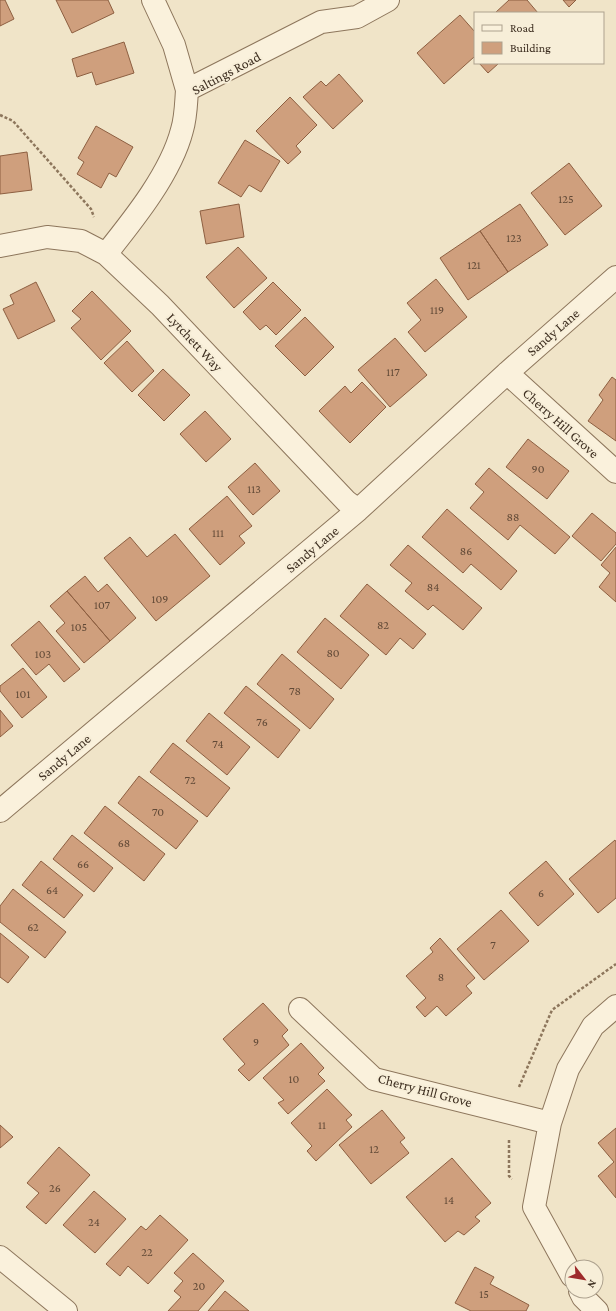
<svg xmlns="http://www.w3.org/2000/svg" width="616" height="1311" viewBox="0 0 616 1311" font-family="'Crimson Pro',serif">
<rect width="100%" height="100%" fill="#f0e4c8"/>
<path fill="#cf9f7d" stroke="#8d5f41" d="M0 0H5L14 19 0 26Z
M56 0H108L114 13 72 33Z
M509 0H527L538 13H495Z
M563 0H576L569 7Z
M460 15 475 32V59L474 57 444 84 417 53Z
M124 42 134 73 96 85 92 72 77 77 72 59Z
M479 63H499L488 73Z
M339 74 363 101 333 129 303 97 321 81 326 86Z
M290 97 317 125 296 146 301 152 288 164 256 131Z
M96 126 133 147 116 177 109 173 101 188 77 174 84 162 78 158Z
M245 140 280 161 261 192 249 185 241 197 218 183Z
M27 152 32 190 0 194V156Z
M569 163 602 206 565 235 531 193Z
M239 204 244 237 206 244 200 211Z
M520 204 548 245 508 272 480 231Z
M480 231 508 272 468 300 440 258Z
M238 247 267 278 234 308 206 277Z
M436 279 467 317 425 352 408 332 421 320 407 303Z
M36 282 55 321 18 339 3 309 14 304 10 295Z
M273 282 301 310 276 335 266 325 260 330 243 312Z
M92 291 131 331 101 360 71 328 81 319 72 311Z
M305 317 334 347 305 376 275 346Z
M395 338 427 375 390 407 358 370Z
M127 341 154 371 132 392 104 363Z
M163 369 190 395 164 421 138 395Z
M612 377 616 380V441L588 421 603 400 599 395Z
M362 382 386 407 350 443 319 411 345 386 351 393Z
M205 411 231 439 206 462 180 434Z
M528 439 569 471 547 499 506 467Z
M255 463 280 491 253 515 228 487Z
M489 468 570 537 555 554 520 525 508 540 470 508 484 492 475 484Z
M227 496 252 526 239 536 245 543 220 565 189 529Z
M447 509 517 571 501 590 471 564 463 573 422 537Z
M592 513 616 533V544L601 561 572 536Z
M175 534 210 576 156 621 104 558 130 537 147 557Z
M408 545 482 608 463 630 433 605 428 610 405 591 412 583 390 565Z
M616 547V602L599 587 610 573 601 565Z
M85 576 98 592 107 584 136 618 110 641 67 591Z
M367 584 426 634 413 649 400 638 386 655 340 616Z
M67 591 110 641 84 663 56 631 65 623 50 606Z
M325 618 369 655 341 689 297 652Z
M39 621 80 669 64 682 49 664 36 675 11 645Z
M282 654 334 699 310 729 257 684Z
M23 668 47 697 22 718 0 691V686Z
M246 686 300 730 278 758 224 713Z
M0 710 13 726 0 737Z
M209 713 250 747 227 775 186 741Z
M173 743 230 788 207 817 150 772Z
M139 776 198 821 176 849 118 803Z
M105 806 165 854 144 881 84 833Z
M72 835 113 868 94 892 53 859Z
M615 840 616 842V898L598 913 569 879Z
M41 861 83 895 64 918 22 885Z
M546 861 574 894 538 926 509 893Z
M13 889 66 932 45 958 0 922V906Z
M501 910 529 941 484 980 457 949Z
M0 933 29 957 8 983 0 977Z
M440 938 475 978 466 986 472 993 446 1016 437 1006 425 1017 416 1007 426 998 406 976 433 952 430 948Z
M263 1003 288 1030 282 1036 289 1045 249 1081 238 1070 245 1064 223 1039Z
M301 1043 324 1068 318 1074 325 1081 288 1114 278 1103 284 1100 263 1078Z
M327 1089 352 1115 346 1120 352 1127 316 1161 307 1151 312 1146 291 1123Z
M382 1110 405 1138 400 1142 409 1153 371 1184 339 1145Z
M0 1125 13 1137 0 1148Z
M616 1128V1198L598 1176 614 1162 598 1143Z
M59 1147 90 1175 46 1224 26 1207 39 1193 27 1183Z
M452 1158 491 1203 475 1217 480 1221 464 1235 458 1231 445 1242 406 1197Z
M94 1191 126 1219 95 1253 63 1225Z
M160 1215 188 1240 148 1284 128 1266 120 1276 106 1264 141 1226 146 1230Z
M193 1253 224 1281 198 1311H168L181 1297 174 1291 183 1281 174 1273Z
M475 1267 494 1277 490 1284 529 1305 526 1311H471L455 1303Z
M225 1291 249 1311H208Z"/>
<g fill="none" stroke-linecap="round" stroke-linejoin="round">
<defs>
<path id="street" d="M153 0 174 45 187 90
M0 246 47 237 81 241 106 254 160 305 346 501 358 510
M106 254C134 219 171 173 182 130 186 117 186 103 187 90L321 22 357 17 388 0
M507 373 616 472
M0 811 358 510 507 373 616 277
M300 1009 374 1079 550 1123
M0 1257 66 1311
M572 1276 534 1207 550 1123 568 1069 593 1026 616 1006
M580 1291 583 1297 597 1311"/>
</defs>
<use href="#street" stroke="#8d765c" stroke-width="24"/>
<path stroke="#8d765c" stroke-width="2.5" stroke-dasharray="3 2" stroke-linecap="butt" d="M0 115 13 121 91 209 94 217
M519 1087 552 1010 616 964
M509 1140V1176L512 1179"/>
<use href="#street" stroke="#faf1dc" stroke-width="22"/>
</g>
<g text-anchor="middle" stroke-width="4" stroke-linejoin="round" paint-order="stroke">
<g font-size="12" fill="#624a37">
<text x="566" y="203">125</text>
<text x="514" y="242">123</text>
<text x="474" y="269">121</text>
<text x="437" y="314">119</text>
<text x="393" y="376">117</text>
<text x="538" y="473">90</text>
<text x="254" y="493">113</text>
<text x="513" y="521">88</text>
<text x="218" y="537">111</text>
<text x="466" y="555">86</text>
<text x="433" y="591">84</text>
<text x="160" y="603">109</text>
<text x="102" y="609">107</text>
<text x="383" y="629">82</text>
<text x="79" y="631">105</text>
<text x="333" y="657">80</text>
<text x="43" y="658">103</text>
<text x="295" y="695">78</text>
<text x="23" y="698">101</text>
<text x="262" y="726">76</text>
<text x="218" y="748">74</text>
<text x="190" y="784">72</text>
<text x="158" y="816">70</text>
<text x="124" y="847">68</text>
<text x="83" y="868">66</text>
<text x="52" y="894">64</text>
<text x="541" y="897">6</text>
<text x="33" y="931">62</text>
<text x="493" y="949">7</text>
<text x="441" y="981">8</text>
<text x="256" y="1046">9</text>
<text x="294" y="1083">10</text>
<text x="322" y="1129">11</text>
<text x="374" y="1153">12</text>
<text x="55" y="1192">26</text>
<text x="449" y="1204">14</text>
<text x="94" y="1226">24</text>
<text x="147" y="1256">22</text>
<text x="199" y="1290">20</text>
<text x="484" y="1298">15</text>
</g>
<g font-size="14" fill="#3d2e20" stroke="#f7eed8">
<text transform="translate(226 73) rotate(-28)" y="5">Saltings Road</text>
<text transform="translate(553 332) rotate(-41)" y="5">Sandy Lane</text>
<text transform="translate(195 342) rotate(47)" y="5">Lytchett Way</text>
<text transform="translate(561 423) rotate(42)" y="5">Cherry Hill Grove</text>
<text transform="translate(312 549) rotate(-40)" y="5">Sandy Lane</text>
<text transform="translate(64 757) rotate(-40)" y="5">Sandy Lane</text>
<text transform="translate(425 1090) rotate(15)" y="5">Cherry Hill Grove</text>
</g>
</g>
<rect x="474" y="12" width="130" height="52" fill="#f7eed8" stroke="#ada18e"/>
<rect x="482" y="25" width="20" height="6" fill="#faf1dc" stroke="#ada18e"/>
<text x="510" y="32" font-size="12" fill="#3d2e20">Road</text>
<rect x="482" y="42" width="20" height="12" fill="#cf9f7d" stroke="#ada18e"/>
<text x="510" y="52" font-size="12" fill="#3d2e20">Building</text>
<g transform="translate(584 1279) rotate(121)"><circle r="19" fill="#f7eed8" stroke="#ada18e"/>
<path d="M0-3L7 15L0 10L-7 15Z" fill="#9e2a2b"/>
<text y="-6" font-size="11" font-weight="bold" text-anchor="middle" fill="#3d2e20">N</text>
</g>
</svg>
